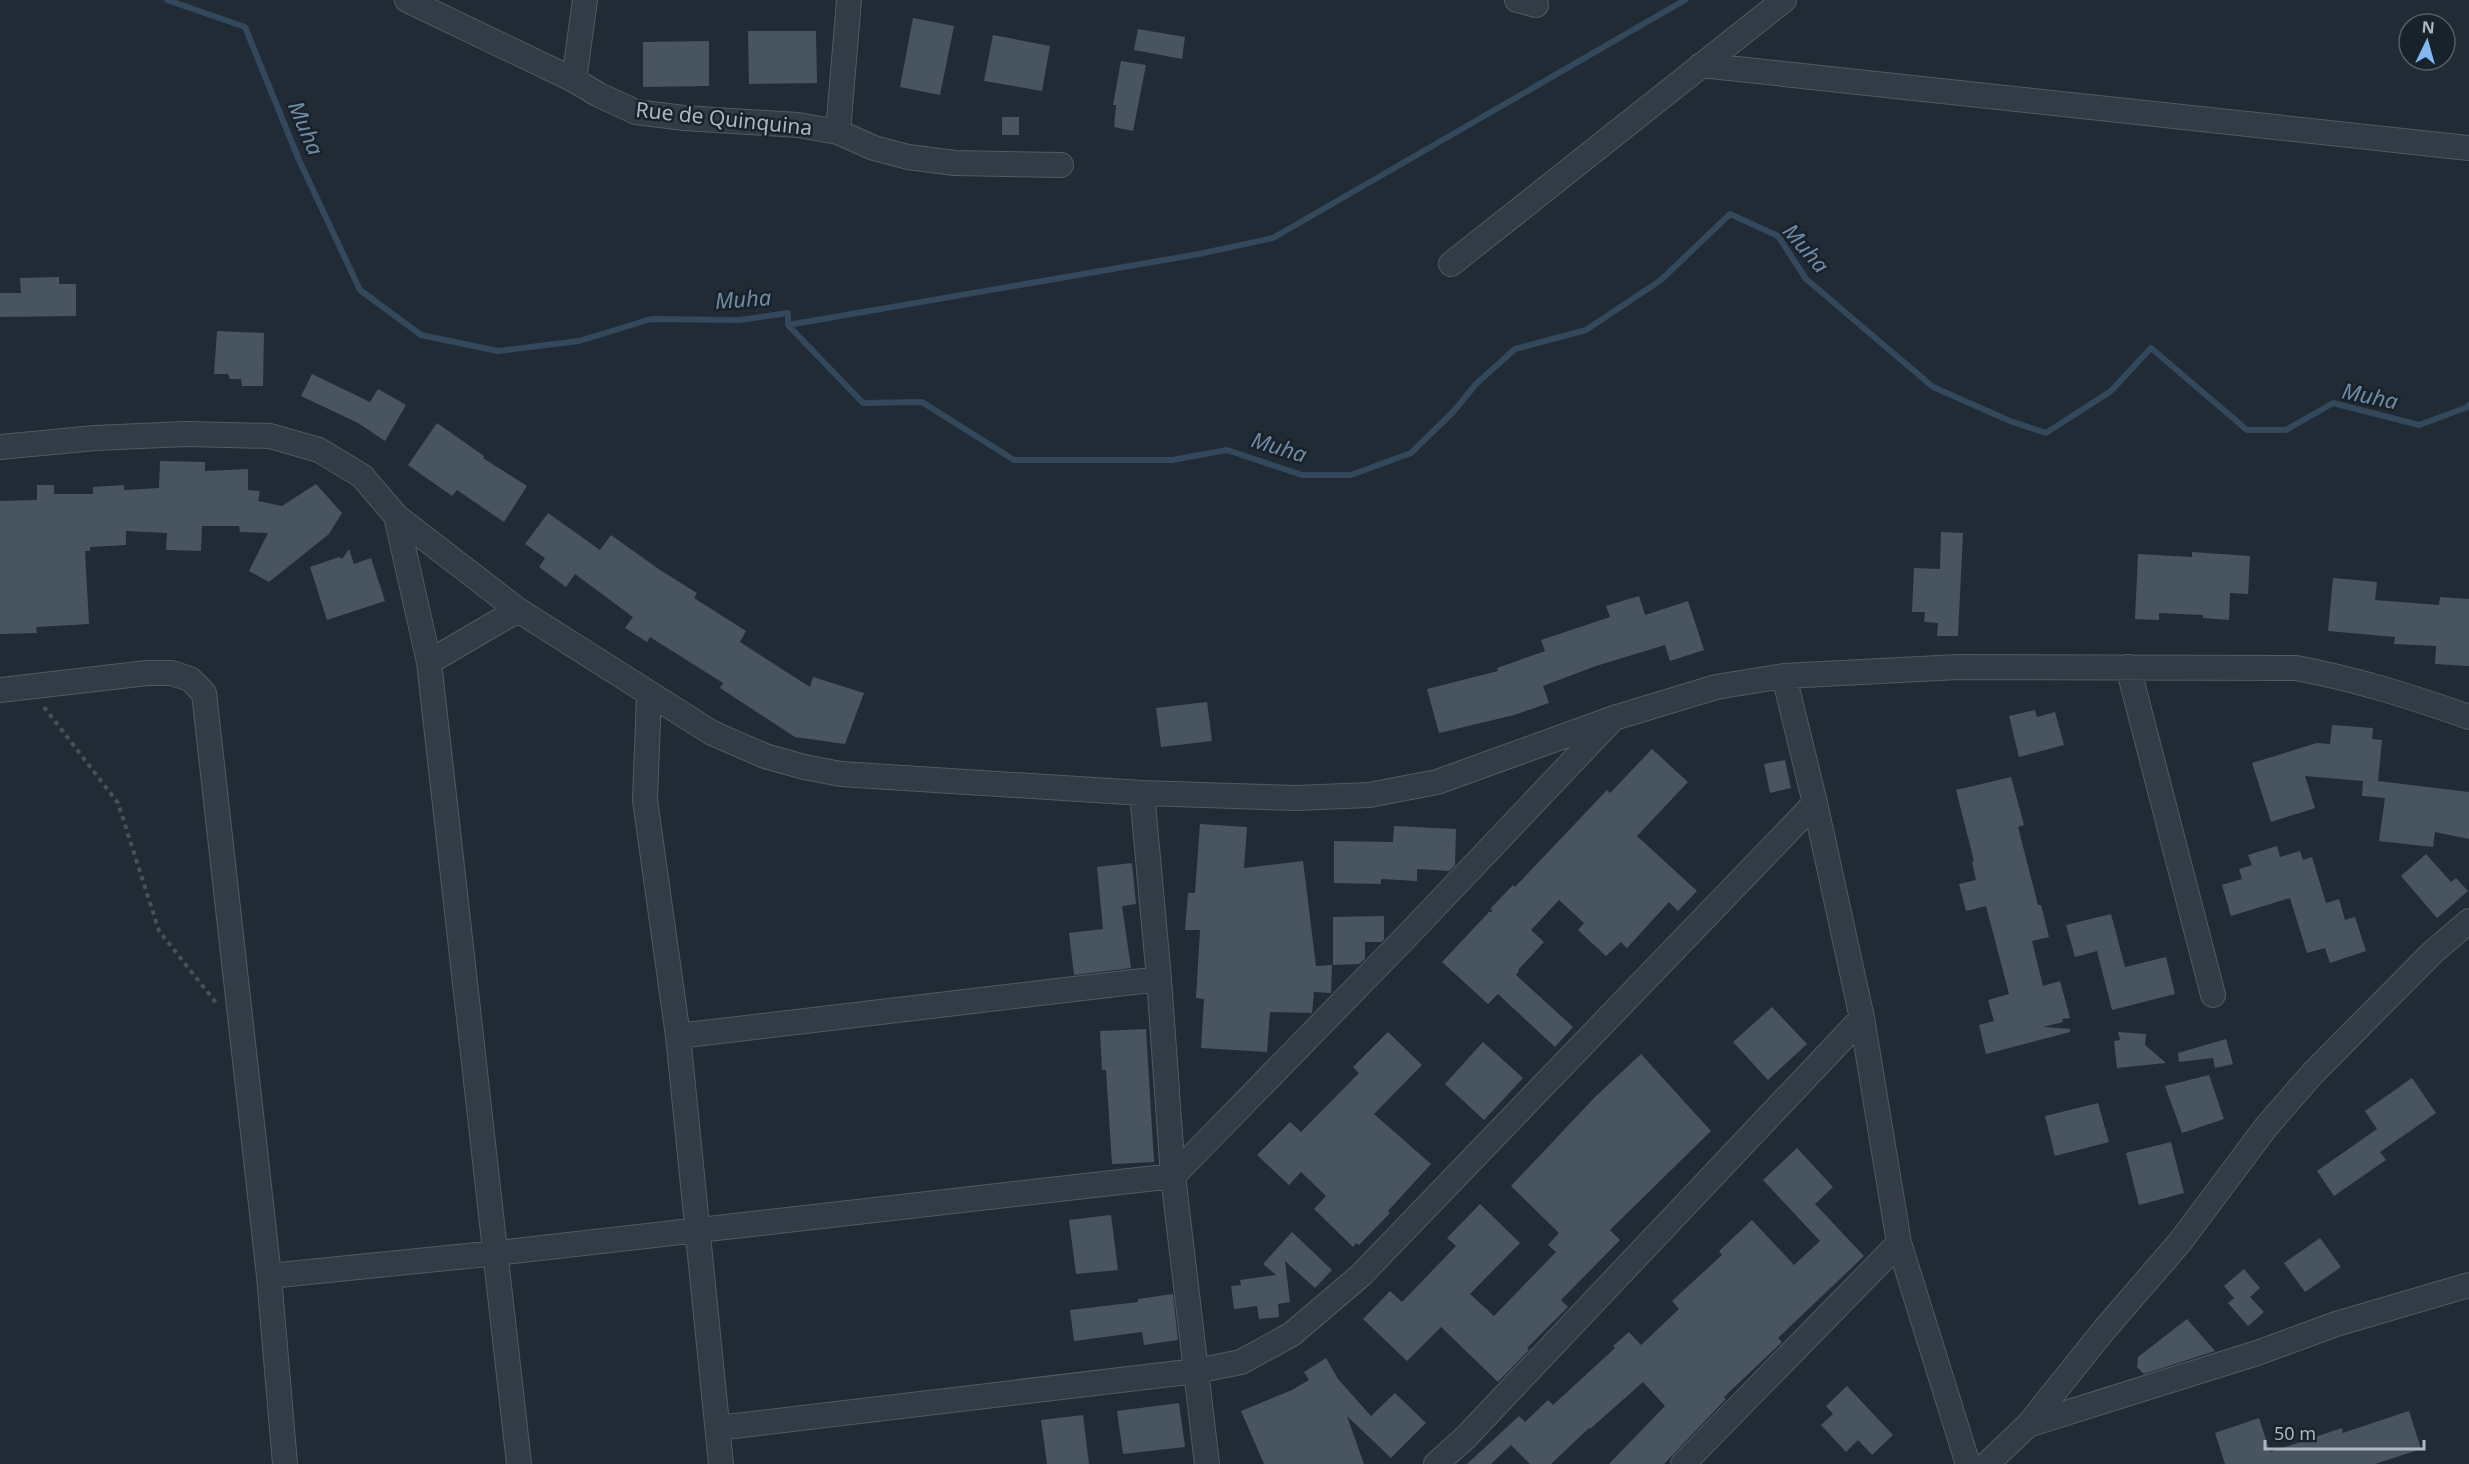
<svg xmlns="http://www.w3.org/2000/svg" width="2469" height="1464" viewBox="0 0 2469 1464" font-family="'Noto Sans',sans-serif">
<rect width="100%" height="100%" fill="#202b35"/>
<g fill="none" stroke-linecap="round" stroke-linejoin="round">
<path stroke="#34485c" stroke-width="6" d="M167 0 245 27 299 160 360 290 421 335 498 351 579 341 651 319 739 320 788 313V325L863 403 922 402 1014 460H1172L1227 450 1302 475H1351L1411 453 1453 412 1476 384 1515 349 1586 330 1661 280 1730 214 1778 236 1806 279 1933 387 2010 421 2046 433 2111 391 2151 348 2247 430H2286L2333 403 2419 425 2468 407 2469 405
M788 325 1199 254 1273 238 1685 0"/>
</g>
<path fill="#485561" d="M913 18 954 26 940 95 900 87Z
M1138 29 1185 37 1182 59 1134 50Z
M748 31H816L817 83 749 84Z
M993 35 1050 46 1042 91 984 81Z
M709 41V86L643 87V42Z
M1121 61 1146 65 1133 131 1114 127 1116 105H1113Z
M1002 117H1019V135H1002Z
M59 277V284H76V316L0 317V293H21L20 278Z
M217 331 264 333 263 386H242L241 379H230L228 374H214Z
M312 374 370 402 378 389 406 405 385 441 358 423 301 396Z
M437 423 484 456 483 458 527 486 504 522 457 490 452 496 408 465Z
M160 461 205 462V471L248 469V490L260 491 258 501 282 506 316 484 342 513 329 534 269 582 249 571 268 533 240 532 239 526H202L201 551 166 550 167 533 126 531V545L90 547V551H85L89 624 36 627 37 633 0 634V501L37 500V485H54V494H93V487L124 485V490L159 488Z
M548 513 600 550 611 535 660 570 697 593 694 598 746 631 740 642 810 687 813 677 864 693 845 744 795 737 720 688 723 683 650 637 647 642 625 628 633 617 575 574 566 587 539 567 545 558 525 544Z
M1941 532 1963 533 1958 636H1937L1938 623 1924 622 1925 612H1912L1914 568 1940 569Z
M349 549 354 564 371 558 385 601 327 620 310 567 339 557 342 559Z
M2192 552 2250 556 2248 594 2230 593 2229 620 2203 618V615L2159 613V620L2135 619 2138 554 2192 557Z
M2333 578 2377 582 2375 600 2439 605 2440 597 2469 599V666L2435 664 2436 646 2394 644 2395 637 2328 631Z
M1639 596 1645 615 1688 601 1704 650 1670 661 1665 645 1596 666 1543 686 1549 703 1514 715 1439 733 1427 689 1498 671 1497 668 1545 651 1541 640 1610 617 1606 606Z
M1207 702 1212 741 1161 747 1156 708Z
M2035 710 2037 717 2055 712 2064 745 2019 757 2009 716Z
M2332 725 2373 728 2372 739 2382 740 2378 781 2469 792V839L2435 832 2433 847 2379 841 2385 798 2362 796 2363 781 2305 776 2315 808 2271 822 2252 763 2317 743 2330 744Z
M1652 749 1688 782 1637 836 1697 891 1678 911 1669 902 1627 948 1621 942 1606 956 1578 930 1584 923 1559 900 1531 930 1544 942 1518 970 1519 971 1516 975 1573 1027 1555 1047 1498 994 1488 1004 1442 962 1489 912H1492L1491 908 1513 885 1515 887 1607 790 1610 793Z
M1785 760 1791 788 1770 793 1764 764Z
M2011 777 2024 825 2018 827 2038 905H2041L2049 937 2032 941 2043 986 2060 981 2070 1018 2062 1019 2063 1022 2043 1027 2070 1029V1032L1986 1054 1979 1025 1994 1021 1988 1000 2009 994 1986 906 1966 911 1959 884 1976 880 1972 862 1974 861 1956 790Z
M1200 824 1247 827 1244 868 1303 861 1316 966 1332 965 1331 993 1314 992 1312 1013 1270 1012 1267 1052 1201 1048 1204 999 1196 998 1200 930H1185L1188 893H1195Z
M1394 826 1456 829 1455 865 1449 871 1417 869V881L1381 879V884L1334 883V841L1393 842Z
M2277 846 2280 857 2300 851 2303 860 2312 857 2326 903 2339 899 2345 920 2355 917 2366 951 2330 963 2325 948 2307 953 2290 898 2231 916 2222 885 2242 879 2239 869 2252 865 2248 855Z
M2426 854 2451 882 2456 878 2468 891 2437 918 2401 876Z
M1132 863 1136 904 1122 906 1131 968 1074 975 1069 933 1103 929 1097 867Z
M2111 914 2125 967 2166 957 2175 994 2112 1010 2097 951 2075 957 2066 925Z
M1384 916V939L1382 942H1365V959L1359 964 1333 965V917Z
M1772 1007 1807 1044 1768 1080 1733 1042Z
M1146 1029 1154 1162 1112 1164 1106 1070H1102L1100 1031Z
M1388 1032 1422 1065 1374 1114 1431 1164 1388 1211 1390 1213 1359 1245 1356 1243 1353 1247 1314 1209 1326 1196 1301 1172 1289 1185 1257 1155 1290 1122 1301 1132 1359 1073 1353 1067Z
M2118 1032 2146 1034 2145 1045 2166 1063 2117 1068 2114 1041 2120 1040Z
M2226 1039 2233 1064 2215 1068 2213 1058 2179 1062 2178 1053Z
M1483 1042 1523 1078 1484 1120 1445 1084Z
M1641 1054 1711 1131 1610 1230 1620 1240 1561 1300 1568 1307 1527 1348 1529 1350 1498 1382 1441 1327 1407 1361 1363 1319 1390 1291 1402 1302 1456 1246 1447 1238 1480 1204 1520 1243 1470 1294 1494 1316 1556 1252 1548 1245 1559 1233 1511 1186 1595 1097Z
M2209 1075 2224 1119 2182 1133 2165 1086Z
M2412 1078 2436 1113 2380 1152 2386 1160 2334 1196 2317 1171 2377 1129 2365 1111Z
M2098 1103 2109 1142 2055 1156 2045 1116Z
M2171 1142 2184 1193 2139 1205 2126 1153Z
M1797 1148 1833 1187 1815 1204 1864 1256 1778 1338 1782 1342 1724 1397 1726 1399 1664 1464H1609L1665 1406 1643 1382 1590 1429 1589 1428 1551 1464H1530L1511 1445 1491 1464H1467L1519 1416 1525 1422 1548 1400 1553 1405 1615 1348 1613 1346 1629 1332 1641 1345 1679 1309 1672 1301 1722 1255 1719 1251 1752 1220 1794 1265 1820 1241 1763 1180Z
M1111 1215 1118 1270 1076 1274 1069 1220Z
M1292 1232 1332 1270 1315 1288 1285 1261 1290 1302 1278 1304 1279 1317 1259 1319 1257 1306 1234 1309 1231 1286 1241 1285 1240 1280 1276 1275 1263 1264Z
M2320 1238 2341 1267 2305 1292 2284 1263Z
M2244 1269 2260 1288 2250 1297 2264 1312 2248 1326 2228 1303 2234 1298 2224 1286Z
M1173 1294 1178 1340 1144 1345 1142 1332 1074 1341 1070 1310 1138 1302V1299Z
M2187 1319 2215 1351 2144 1374 2137 1367 2138 1357Z
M1326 1358 1338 1379 1371 1416 1395 1393 1426 1423 1391 1458 1347 1416 1364 1464H1264L1241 1411 1292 1390 1309 1380 1304 1372Z
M1847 1386 1893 1435 1872 1455 1858 1440 1846 1452 1821 1425 1833 1414 1826 1406Z
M1179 1403 1185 1447 1123 1454 1117 1411Z
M2409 1411 2421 1449 2375 1464H2225L2215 1433 2259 1418 2270 1452 2342 1428 2343 1433Z
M1083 1415 1089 1464H1047L1041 1420Z"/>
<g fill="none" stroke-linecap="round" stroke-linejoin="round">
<defs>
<path id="street" d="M407 0 574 80 599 95 636 112 684 118 798 125 838 132 874 148 908 157 955 163 1061 165
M1517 0 1536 5
M1701 65 2469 148
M574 80 585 0
M838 132 849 0
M1451 264 1784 0
M0 447 95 438 186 434 270 436 319 450 362 476 396 516 429 662 519 1464
M396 516 518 610 712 733 765 756 804 767 841 774 1142 793 1296 798 1369 795 1437 782 1614 718 1716 687 1784 676 1958 667 2296 668C2356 679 2412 697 2469 717
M429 662 518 610
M2128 667 2213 995
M1784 676 1815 803 1862 1018 1899 1243 1968 1464
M0 690 147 673H172L190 679 204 693 269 1276 285 1464
M649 694 645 800 678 1036 721 1464
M1142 793 1159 979 1173 1176 1207 1464
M678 1036 1159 979
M269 1276 497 1253 1173 1176 1406 937 1610 722
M2028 1425 2257 1353 2336 1324 2469 1285
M718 1428 1196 1371 1241 1362 1292 1334 1361 1275 1815 803
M1436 1464 1465 1438 1862 1018
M1683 1464 1899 1243
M1987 1464 2028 1425 2104 1330 2180 1242 2266 1127 2313 1073 2433 952 2469 921"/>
</defs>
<use href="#street" stroke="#515a64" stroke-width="26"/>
<path stroke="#415555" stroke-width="4" stroke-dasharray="4.5 4.5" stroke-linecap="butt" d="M44 707 118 803 159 931 217 1004"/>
<use href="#street" stroke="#333c46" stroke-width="24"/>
</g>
<g text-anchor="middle" stroke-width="5" stroke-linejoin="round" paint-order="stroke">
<g font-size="21" fill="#adb7c3" stroke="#19212a">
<text transform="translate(724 119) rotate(6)" y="7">Rue de Quinquina</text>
</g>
<g font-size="22" font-style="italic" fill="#6f8ba6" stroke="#19212a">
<text transform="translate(306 128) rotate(67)" y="8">Muha</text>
<text transform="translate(1806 248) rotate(49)" y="8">Muha</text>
<text transform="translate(743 299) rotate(-4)" y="8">Muha</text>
<text transform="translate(2370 396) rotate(12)" y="8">Muha</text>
<text transform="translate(1279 447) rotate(17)" y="8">Muha</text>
</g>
</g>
<g transform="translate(2427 42) rotate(5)"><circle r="28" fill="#19212a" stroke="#545d67" stroke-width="1.5"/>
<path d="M0-4.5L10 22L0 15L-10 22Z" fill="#82b7f3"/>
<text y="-9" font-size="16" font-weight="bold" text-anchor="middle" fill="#adb7c3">N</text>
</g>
<path d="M2265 1440v9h159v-9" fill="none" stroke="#adb7c3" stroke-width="3"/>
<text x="2274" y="1440" font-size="18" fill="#adb7c3" stroke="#19212a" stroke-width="4.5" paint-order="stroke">50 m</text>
</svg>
